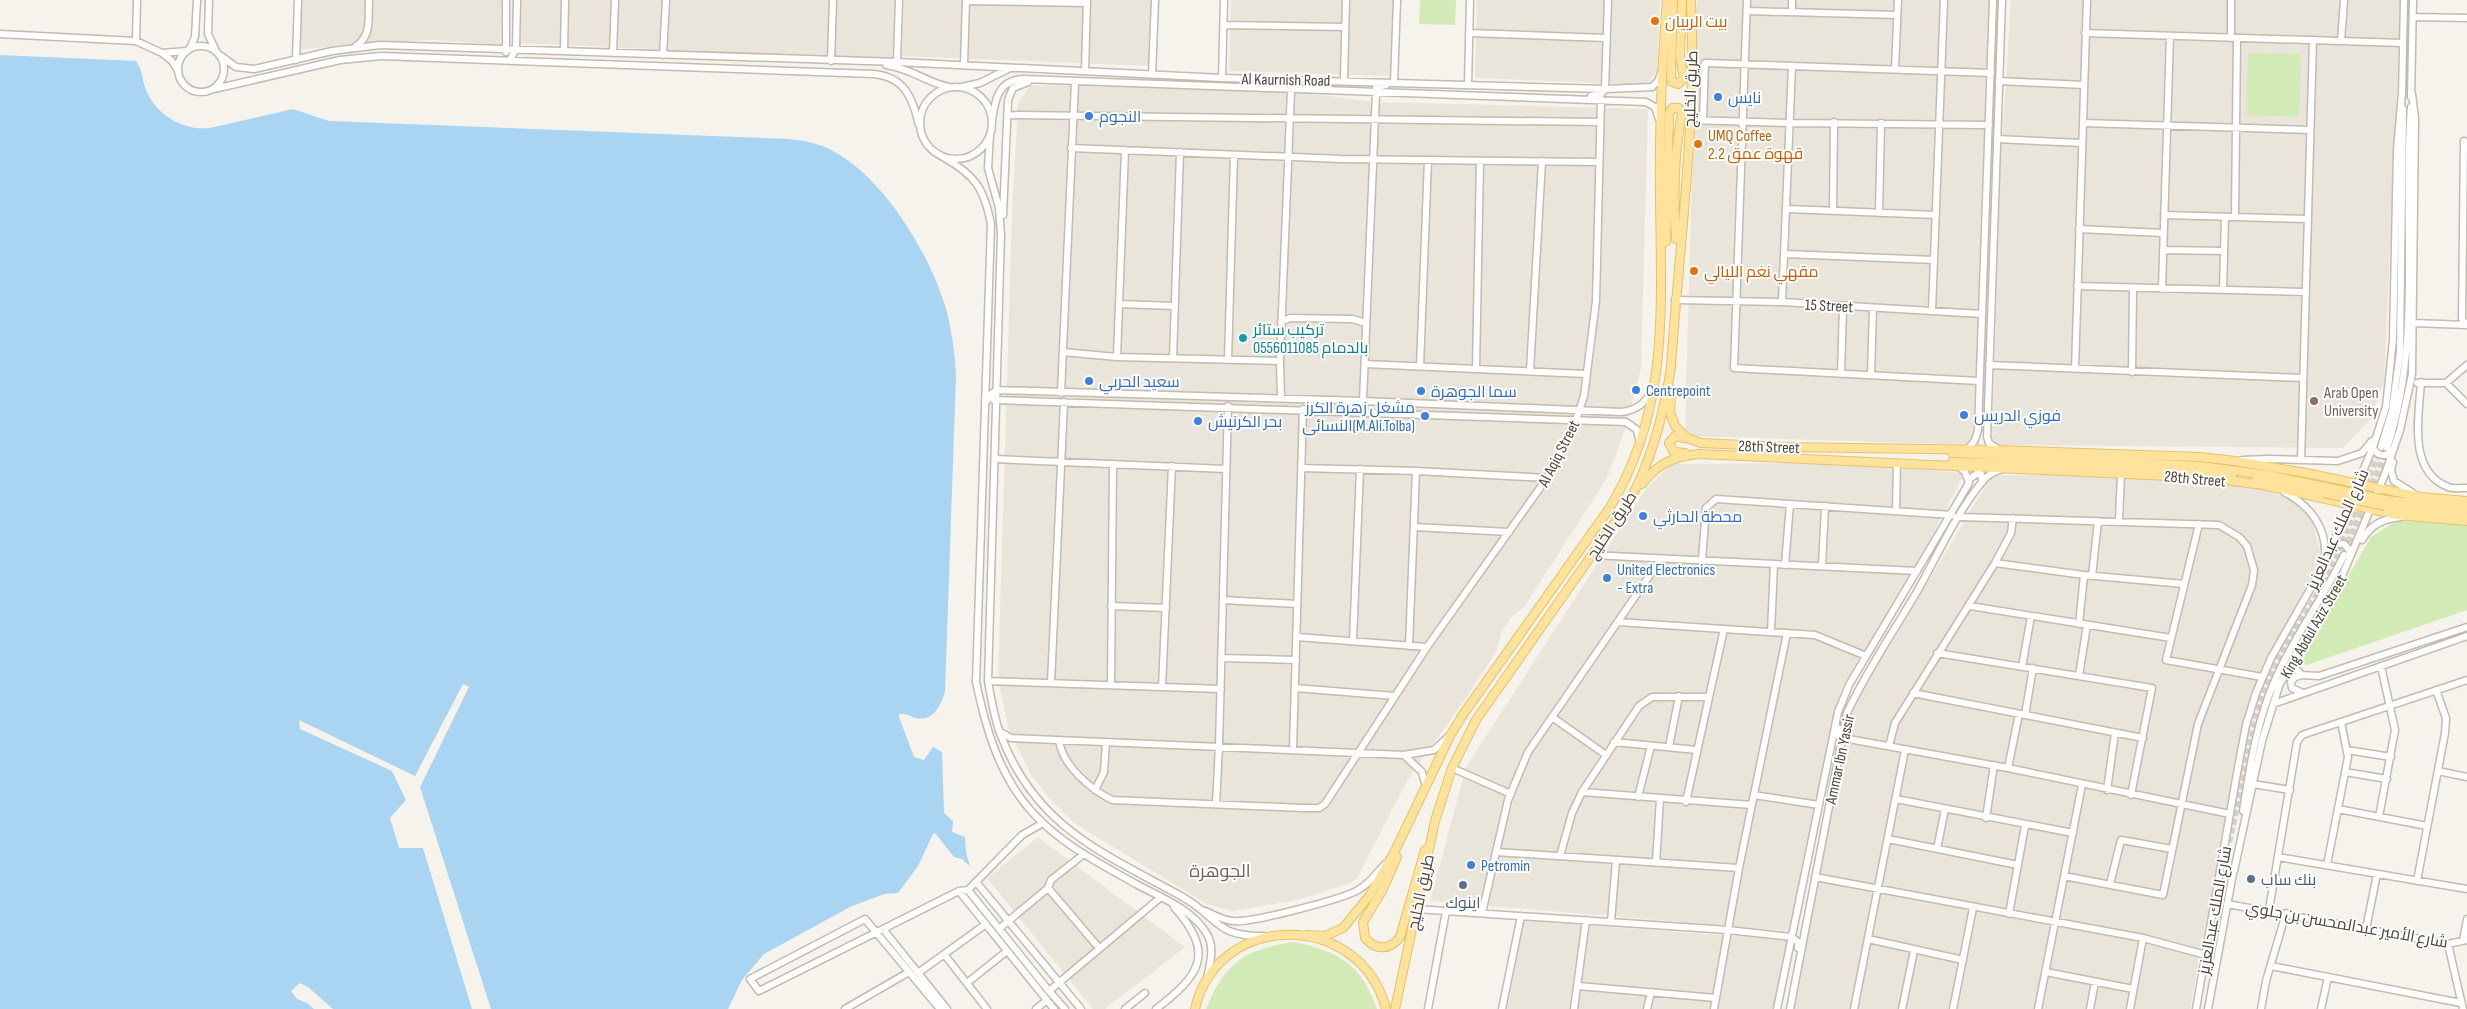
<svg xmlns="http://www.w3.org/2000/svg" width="2467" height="1009" viewBox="0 0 2467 1009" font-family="'Sofia Sans Condensed',Cairo,sans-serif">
<rect width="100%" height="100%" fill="#f6f3ec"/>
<path fill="#eae5da" d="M301 0H502L500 45 436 40 368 42 299 50Z
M522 0H896L894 60 520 43Z
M904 0H1153L1151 66 902 56Z
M1231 0H1395L1391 76 1229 71Z
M1477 0H1660L1657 72 1646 85 1475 78Z
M1697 0H1989L1973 445 1694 436 1685 429Z
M2011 0H2401L2384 381 2371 419 2343 448 1992 445 2000 176Z
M1074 85 1296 92 1375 102 1648 109 1641 368 1627 424 1607 478 1524 607 1512 616 1502 631 1496 652 1464 701 1408 779 1358 877 1353 882 1297 900 1232 911 1207 904 1074 823 1049 798 1030 773 1009 729 998 680 1012 214 1018 103 1030 86Z
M1828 463 1965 473 1909 579 1842 687 1789 931 1430 901 1466 767 1645 490 1671 464Z
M1992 475 2152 476 2233 483 2271 492 2295 501 2312 521 2320 551 2318 573 2260 673 2225 822 2190 1009H1792L1844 743 1854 705Z
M1038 837 1185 947 1105 1009H1093L987 878Z
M1524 921 1789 940 1776 1009H1507Z"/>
<path fill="#d2eab5" d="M1420 0H1456L1455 25 1419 24Z
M2248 53 2301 54 2299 117 2246 115Z
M2396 521 2454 522 2459 525 2467 523V610L2307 665 2303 664 2301 658 2371 537Z
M1293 942C1339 951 1361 964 1377 1009H1206C1225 962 1245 950 1293 942Z"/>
<path fill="#a9d4f2" d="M0 55 136 61C143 70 142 80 146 90 156 115 183 131 210 128L293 109 329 121 789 139C805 141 819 143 833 151 884 178 930 254 946 309 952 331 955 354 956 376L945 691C941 706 933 722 915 718 909 716 905 713 899 714V717L914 757 924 760 933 747 942 752 944 813 953 821 952 832 965 837 966 853 970 866 962 859 954 857 935 833 933 834 918 866 898 893 884 894 850 907 764 954 742 980 728 1009H491L420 787 469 687 463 684 415 776 299 720 300 729 392 771 406 800 390 818 399 848H423L472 1009H333L308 987 300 983 291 991 297 999 307 1003 314 1009H0Z"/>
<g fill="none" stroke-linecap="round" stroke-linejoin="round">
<path stroke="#d4d0c8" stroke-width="6" stroke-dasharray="6 3" stroke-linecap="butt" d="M2345 551 2386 452
M2218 895 2258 707 2276 661 2320 589 2338 552 2380 450"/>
<defs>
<path id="minor" d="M209 0 208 34 215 49
M506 0V52
M1747 0 1734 368 1979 381
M966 1 1087 3
M1747 11 1897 15
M1792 12V0
M2413 17 2467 18
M1224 25 1345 27
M1469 33 1606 38
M2085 33 2403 43
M0 34 136 41 162 53
M2231 38V0
M136 41 137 0
M2341 41 2344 0
M178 69a23 23 0 1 1 46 0a23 23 0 1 1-46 0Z
M356 46C372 36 368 17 369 0
M190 48 195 37 197 0
M564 51 565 0
M613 52 615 0
M663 55 666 0
M221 56 236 67 254 69 332 51 380 45 897 62 1222 78 1605 89 1652 87 1658 81 1661 73
M296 60 298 0
M510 60 516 49 517 0
M831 61 833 0
M897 62 899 0
M886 65C913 69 925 82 949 87
M964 65 966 0
M1895 69 1898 0
M178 71 172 61 162 53 187 51
M1085 71 1087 0
M1152 75 1155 0
M1222 78 1224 0
M1344 79 1346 0
M1999 81 2084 85
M1394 83 1397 0
M1468 85 1470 0
M920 123a36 36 0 1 1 72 0a36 36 0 1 1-72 0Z
M962 87 980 83 1008 69
M214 89 340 60 381 56 874 74C905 77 913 99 919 125
M1591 96 1601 94 1605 89 1608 0
M2402 96 2404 0
M2411 97 2413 0
M1007 115 1600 122
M1689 120 1790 123 1989 125
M1703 120 1705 63 1991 73
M992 121C995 99 998 80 1024 79L1646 102 1655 107 1659 119
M2083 123 2310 130
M990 134 988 168 999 208 1001 234 988 681C991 698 994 717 1000 733 1034 826 1101 852 1181 896 1219 917 1214 937 1264 936
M1997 139 2082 143
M2464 141 2462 319 2467 325
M1071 148 1341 159 1599 162
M943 157C975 175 984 188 991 224L976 682C986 729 999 776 1033 813 1061 844 1099 863 1136 884 1160 897 1192 909 1207 934 1215 948 1210 963 1207 978
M1788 209 1936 215
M1833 211 1834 122
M1879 213 1881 123
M1003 215 1008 100 1013 88 1028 82
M2164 215 2308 219
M2235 217 2237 38
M2079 229 2163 233
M2163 250 2224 251
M1786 254 1934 260
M2077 286 2306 292
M2162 289 2170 36
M2223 290 2225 217
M1675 300 1782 302 1982 314
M1782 302 1792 66
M1119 304 1175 306
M1932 311 1944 0
M1281 322 1290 318 1352 319 1366 323
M2413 323 2467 325
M1063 352 1117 357 1280 361
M1117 357 1125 150
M1173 358 1180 152
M1228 360 1234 155
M1365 364 1586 374
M1989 365 2303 378
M1420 366 1428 160
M1476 369 1480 161
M2075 369 2087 0
M1530 371 1542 161
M2132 372 2133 288
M1841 374 1843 306
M1871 375 1873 308
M2421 382C2419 415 2407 471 2448 487 2453 489 2461 488 2467 488
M2417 383H2446L2467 404
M2446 383 2467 365
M1061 393 1075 82
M1281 398 1280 361 1291 90
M994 400 1626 422 1637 430 1640 444
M987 401 992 393 997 390 1363 401 1621 412C1637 410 1644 404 1652 391
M1363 401 1376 93V87L1386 85
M2373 447C2376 455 2383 457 2391 453L2393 449
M2381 447 2392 411 2400 352 2403 109
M2387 448C2423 342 2402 218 2411 107
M1968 449 1975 440 1978 430 1993 0
M1998 449 1989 443 1987 437 2002 0
M995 459 1226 469
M2242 460 2268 459 2338 461 2362 453 2372 441
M2301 460 2313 40
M2393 462 2391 470 2394 481 2413 493
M1301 468 1416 471 1547 478
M1969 479 1978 473 1981 474 1982 482
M2284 492C2310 505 2327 528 2325 557
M1896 511 1897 463
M1960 517 2219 525 2239 537 2247 546 2254 570 2252 585 2198 724 2163 895 2064 876
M2119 521 2121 473
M2199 524 2166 660 2262 677
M1414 527 1509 532
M2362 540C2371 524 2383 519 2401 517
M2332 549 2335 544H2344L2350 551 2349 557
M1592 555 1917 571
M1702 560 1706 508 1716 499 1952 515
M1995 563 2084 575 2184 584
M1785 565 1790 504
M1822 566 1825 506
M2092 576 2098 521
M1223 600 1297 604
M1111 606 1166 608
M1970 606 2171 638
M1618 622 1815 635 1866 656
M2079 624 2084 575
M1771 632 1774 564
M1297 637 1427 647
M1353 641 1360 469
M1409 646 1416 471
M1937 653 2152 688 2131 795
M2295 657V668L2302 675 2319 676 2467 627
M1221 658 1296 660
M2022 667 2031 616
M2302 675 2295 677 2291 682 2292 688 2303 693
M2079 676 2087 625
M988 681 1221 689
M1051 683 1064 402
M1111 685 1113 464
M1162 687 1172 466
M1295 688 1395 696
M1913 693 2143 738
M2273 704 2467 636
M2025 715 2033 668
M1552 717 1606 755
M1838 728V736L1843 738 2008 768 2230 814
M1000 732 1011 738 1404 755 1434 750 1447 738
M1059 740C1062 765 1090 789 1112 800L1303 808H1319L1325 804 1427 647 1547 478 1576 420 1584 396 1596 301 1601 99
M1614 742 1697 750
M1889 746 1895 723 1995 563 2011 533 2013 518
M1669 747 1679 696
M1293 749 1303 409
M2347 750 2391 757
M1404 755 1422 772 1426 787
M1452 768 1511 794
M2008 768 2019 714
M2438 771 2467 777
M2345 772 2387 779
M2253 784 2290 790
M1095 790 1104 772 1106 742
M2107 790 2115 733
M1582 792 1752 805
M1754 795 1819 805
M1638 797 1651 746
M1896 799 2073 833
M1686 802 1724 629
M1216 804 1219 746 1228 406
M2338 809 2427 826
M2243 811C2250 766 2257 719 2276 678 2295 635 2324 597 2344 555
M2379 817 2395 730 2381 666
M1986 818 1994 765
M1888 839 2018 865
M1937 849 1945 809
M1496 852 1739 868
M1560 856 1572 813 1582 792 1639 706 1652 697H1709
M2278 857 2467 889
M1656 863 1660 799
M2327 865 2348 757 2341 722
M2234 871 2262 741 2279 686 2295 655 2342 576 2385 474 2400 430 2412 374 2415 118 2412 94
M1815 877 2143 938 2206 955
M2417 881 2445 733 2446 718 2436 690
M977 883 1081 1009
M2110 884 2121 840 2172 849
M1048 888 1051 880 1084 854
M968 890 1049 991
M959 891 1054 1009
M2227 904 2448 944 2467 940
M1416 909 1728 930 1792 937 1798 942V948
M2269 910 2297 742 2302 735 2467 680
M1205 911C1215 915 1224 921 1234 921 1251 923 1343 899 1358 890 1369 884 1377 873 1385 864
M1482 913 1508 800 1528 752 1661 559
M2009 914 2025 826
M1611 922 1616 860
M1000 928 1048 888 1099 948
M883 929 947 1009
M2366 929 2377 874
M1868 939 1963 960
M2463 941 2467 919
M2448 944 2463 1009
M944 954 987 1009
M2271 966 2461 1003
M2046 972 2133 989
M918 973 986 924
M967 983 1007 951
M1578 986 1716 998
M845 1009 909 972
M940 1009 865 919 750 979 759 991 959 891 968 890 1022 835 1043 823
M1036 1009 1047 1000
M1065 1009 1049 991 1161 897
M1125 1009 1145 993
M1156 1009C1200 975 1216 954 1174 907
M1428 1009 1446 911
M1502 1009 1521 916
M1574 1009 1586 920
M1647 1009 1651 992
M1714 1009 1739 868 1787 633
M1777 1009 1838 712 1849 685 1969 483 1965 472 1958 466
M1790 1009 1847 713C1867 670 1894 631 1918 590 1937 556 1958 510 1983 481 1988 474 1994 472 2002 469
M1854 1009 1905 750
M1902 1009 1914 951
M1953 1009 1973 908
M2038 1009 2082 785
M2090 1009 2095 982
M2130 1009 2143 938
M2196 1009 2237 773 2246 725 2256 693 2271 658 2324 565 2373 447 2386 407 2393 340 2397 150 2402 93
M2208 1009 2234 868
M2261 1009 2266 981 2286 913
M2321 1009 2328 977"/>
<path id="major" d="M1673 0 1671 77 1672 82 1678 84 1684 78 1680 56 1682 0
M1666 242 1669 114 1672 108H1679L1682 113C1674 154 1673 198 1676 239
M1671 394 1670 412 1675 426 1687 438 1701 443 1783 447 1999 450 2200 457 2235 461 2306 473 2421 497 2467 501
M1685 438 1675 436 1669 443 1674 452 1685 453
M1952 453 2200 466 2268 475 2326 487
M1952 462 2142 468 2232 476
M2256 479 2324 493
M1642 484C1658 463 1673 457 1699 454L2211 478 2263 485 2397 515 2467 521
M2386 500 2467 509
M2385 506 2467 516
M1397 857 1382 891 1363 922 1365 938C1375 950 1390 951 1400 937L1425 850
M1307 935 1325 936 1343 928 1370 895 1394 853 1450 736 1462 716 1609 509C1670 409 1661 309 1660 197 1659 132 1662 65 1667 0
M1195 1009C1218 909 1361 911 1386 1009
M1395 1009 1435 821 1452 768 1476 720 1629 502C1652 459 1664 415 1671 367 1679 247 1697 120 1691 0"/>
</defs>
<use href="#minor" stroke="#c2bbae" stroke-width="9"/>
<use href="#major" stroke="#e6c16a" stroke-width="10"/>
<use href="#minor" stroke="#fff" stroke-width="6"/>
<use href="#major" stroke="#ffe39c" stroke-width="8"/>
<defs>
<path id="major-bridge" d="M2326 487 2386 500
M2324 493 2385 506"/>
</defs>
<use href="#major-bridge" stroke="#e6c16a" stroke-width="10" stroke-linecap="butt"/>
<use href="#major-bridge" stroke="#ffe39c" stroke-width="8"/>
</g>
<g fill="#e8710a" stroke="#fff" stroke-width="2">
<circle cx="1655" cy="21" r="5"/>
<circle cx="1698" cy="144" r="5"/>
<circle cx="1694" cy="271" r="5"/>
</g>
<g fill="#3f7fe0" stroke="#fff" stroke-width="2">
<circle cx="1718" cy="97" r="5"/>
<circle cx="1089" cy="116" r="5"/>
<circle cx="1089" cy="381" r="5"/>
<circle cx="1636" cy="390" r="5"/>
<circle cx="1421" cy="391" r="5"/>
<circle cx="1964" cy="415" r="5"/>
<circle cx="1425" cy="416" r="5"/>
<circle cx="1198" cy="421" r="5"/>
<circle cx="1643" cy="516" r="5"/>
<circle cx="1607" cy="578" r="5"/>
<circle cx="1471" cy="865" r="5"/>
</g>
<circle fill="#0f9aa8" stroke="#fff" stroke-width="2" cx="1243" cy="338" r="5"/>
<circle fill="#8d6e63" stroke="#fff" stroke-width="2" cx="2314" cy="401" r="5"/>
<g fill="#5c6f8a" stroke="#fff" stroke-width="2">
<circle cx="2251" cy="879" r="5"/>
<circle cx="1463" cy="885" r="5"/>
</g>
<g text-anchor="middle" stroke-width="4" stroke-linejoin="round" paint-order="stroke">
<g font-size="16" fill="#c56008" stroke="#fff" text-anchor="start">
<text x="1665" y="27">بيت الربيان</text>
<text x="1708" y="141">UMQ Coffee<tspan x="1708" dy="18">2.2 قهوة عمق</tspan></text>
<text x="1704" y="277">مقهي نغم الليالي</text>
</g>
<g font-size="16" fill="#4b4439" stroke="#fff">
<text transform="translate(1286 79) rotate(1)" y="6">Al Kaurnish Road</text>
<text transform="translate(1690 89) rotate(-88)" y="6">طريق الخليج</text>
<text transform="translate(1829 305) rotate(3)" y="6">15 Street</text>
<text transform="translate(1769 446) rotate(2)" y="6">28th Street</text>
<text transform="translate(1558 453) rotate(-63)" y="6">Al Aqiq Street</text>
<text transform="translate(2195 478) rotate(5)" y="6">28th Street</text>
<text transform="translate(1611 525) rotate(-57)" y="6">طريق الخليج</text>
<text transform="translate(2337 529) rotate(-66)" y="6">شارع الملك عبدالعزيز</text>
<text transform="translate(2313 626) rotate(-60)" y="6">King Abdul Aziz Street</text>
<text transform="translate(1839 759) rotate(-78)" y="6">Ammar Ibn Yassir</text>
<text transform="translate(1420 892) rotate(-78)" y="6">طريق الخليج</text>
<text transform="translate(2214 910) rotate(-80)" y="6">شارع الملك عبدالعزيز</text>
<text transform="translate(2347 924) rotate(10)" y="6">شارع الأمير عبدالمحسن بن جلوي</text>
</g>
<g font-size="16" fill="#366cbe" stroke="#fff" text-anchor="start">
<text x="1728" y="103">نايس</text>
<text x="1099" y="122">النجوم</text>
<text x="1099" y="387">سعيد الحربي</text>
<text x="1646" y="396">Centrepoint</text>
<text x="1431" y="397">سما الجوهرة</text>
<text x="1415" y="413" text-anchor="end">مشغل زهرة الكرز<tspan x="1415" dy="18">النسائى(M.Ali.Tolba)</tspan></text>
<text x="1974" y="421">فوزي الدريس</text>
<text x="1208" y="427">بحر الكرنيش</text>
<text x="1653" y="522">محطة الحارثي</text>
<text x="1617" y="575">United Electronics<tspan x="1617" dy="18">- Extra</tspan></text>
<text x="1481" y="871">Petromin</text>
</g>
<g font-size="16" fill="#0d838f" stroke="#fff" text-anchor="start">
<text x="1253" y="335">تركيب ستائر<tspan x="1253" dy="18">بالدمام 0556011085</tspan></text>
</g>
<g font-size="16" fill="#785e54" stroke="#fff" text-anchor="start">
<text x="2324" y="398">Arab Open<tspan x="2324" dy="18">University</tspan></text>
</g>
<g font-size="16" fill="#4e5e75" stroke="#fff" text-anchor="start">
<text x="2261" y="885">بنك ساب</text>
<text x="1463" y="908" text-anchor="middle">اينوك</text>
</g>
<g font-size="18" fill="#6e6250" stroke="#fff">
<text x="1220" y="877">الجوهرة</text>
</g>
</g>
</svg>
